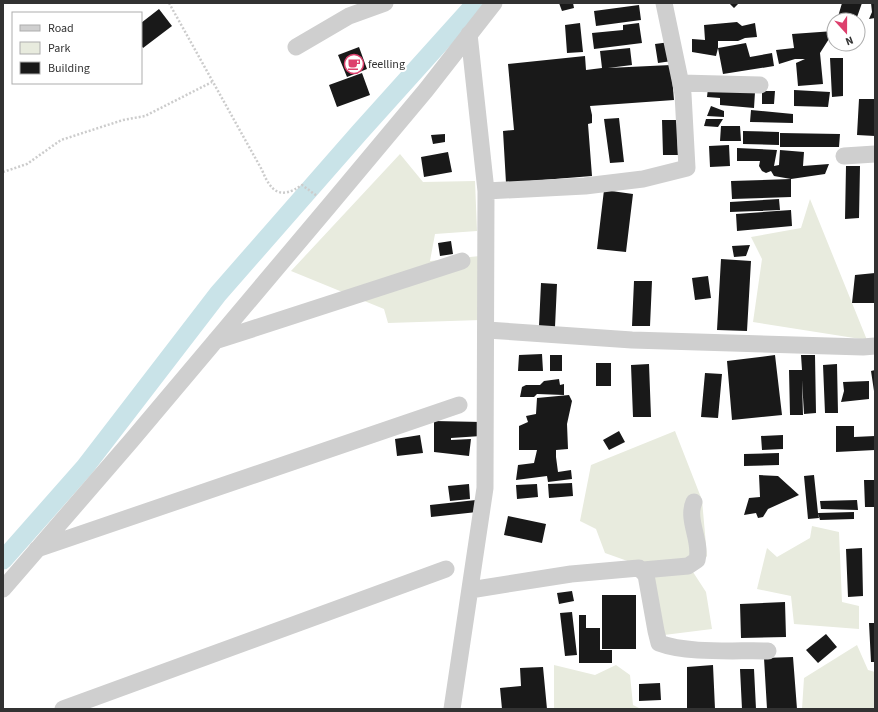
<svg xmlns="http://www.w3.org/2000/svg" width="878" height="712" viewBox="0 0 878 712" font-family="'Source Sans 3',sans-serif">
<rect width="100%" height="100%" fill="#fff"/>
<path fill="#e8ebde" d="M400 154 423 182 475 181 477 231 435 234 430 261 480 256 481 320 388 323 384 309 291 271Z
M810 199 867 340 753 322 762 259 751 237 801 228Z
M675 431 702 500 707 556 693 572 706 592 712 629 664 635 650 569 605 553 596 529 580 521 591 465Z
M812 526 839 532 842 602 859 606V629L794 624 791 596 757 589 767 548 777 557 810 538Z
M857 645 868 670 875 672V709H802L804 678Z
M554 665 595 675 616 665 630 675 633 705 641 709H554Z"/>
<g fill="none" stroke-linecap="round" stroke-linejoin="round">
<path stroke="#c9e3e8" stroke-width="19" d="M3 560 85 467 218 294 359 133 476 3"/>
</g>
<path fill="#191919" d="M559 3H573L574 8 562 11Z
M729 3H739L734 8Z
M842 3H862L856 20H837Z
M871 3H875V18L869 19 872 12Z
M639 5 641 20 596 26 594 11Z
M159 9 172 26 143 48 141 45V23Z
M737 22 742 26 755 23 757 37 745 38 738 41H718V48L746 43 750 57 772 53 774 66 723 74 718 48 716 56 692 52V39L705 40 704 25Z
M580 23 583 52 567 53 565 25Z
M639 23 642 43 594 49 592 33 623 30V25Z
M834 31 820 53 823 84 798 86 796 63 805 59H795L779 64 776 50 794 48 792 34Z
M670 42 672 61 658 63 655 44Z
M359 47 367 69 347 77 338 55Z
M630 48 632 65 608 68 671 65 674 100 590 106 592 115V123L588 124 592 176 506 183 503 131 514 130 508 64 585 56 586 70 602 68 600 51Z
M830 58H843V96L832 97Z
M362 73 370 95 337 107 329 85Z
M708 88 755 92 754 108 720 105V98L707 97Z
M794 90 830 92 828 107 794 106Z
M762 91H775L774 104H762Z
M859 99H875V136L857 135Z
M711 106 724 111V117L707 116Z
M751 110 793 114V123L750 122Z
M619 118 624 162 610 163 604 119Z
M706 119H723L718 127 704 126Z
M662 120H677L678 155H663Z
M721 126H740L741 141H720Z
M743 131 779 132V145L743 144Z
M780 133 840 134 839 147H780Z
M445 134V142L433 144 431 135Z
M729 145 730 166 710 167 709 146Z
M737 148 777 150 774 166 779 165 780 150 804 152 803 166 829 164 825 174 791 179 774 176 771 171 766 173 762 171 759 166 760 161H737Z
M448 152 452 172 424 177 421 157Z
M846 166H860L859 218 845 219Z
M791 179V197L732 199 731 181Z
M604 190 633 194 626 252 597 249Z
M779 199 780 210 730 212V202Z
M791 210 792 226 737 231 736 214Z
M451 241 453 254 440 256 438 243Z
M750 245 746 256 734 257 732 246Z
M721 259 751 261 747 331 717 330Z
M875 273V303H852L855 275Z
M708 276 711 298 695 300 692 278Z
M634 281H652L650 326H632Z
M541 283 557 284 555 327 539 326Z
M542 354 543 371H518L519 355Z
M550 355H562V371H550Z
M775 355 782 415 732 420 727 361Z
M801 355H815L816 413 804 414 802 380 803 415H790L789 370H802Z
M596 363H611V386H596Z
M649 364 651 417H633L631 365Z
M837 364 838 413H825L823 365Z
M875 370V390L874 391 871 371Z
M705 373 722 374 718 418 701 417Z
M559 379 560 385 564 384V395L537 394 534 397H520L522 387 526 385H540L544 381Z
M869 381V399L841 402 844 391 843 382Z
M569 395 572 401 567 424 568 449 556 450V457L558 472 571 470 572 479 548 482 547 476 516 480 518 465 534 463 537 450H519V426L528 422 526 416 536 414 537 398Z
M434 421 482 422 481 436 451 438V440L471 439 469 456 434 452Z
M836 426H854V437L875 436V450L836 452Z
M619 431 625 442 609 450 603 440Z
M420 435 423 453 397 456 395 439Z
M783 435V449L762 450 761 436Z
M779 453V465L744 466V454Z
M759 475 778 476 799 495 768 509 763 517 758 518 756 513 744 515 749 498 760 497Z
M814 475 818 513 854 512V519L820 520 818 513 819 518 808 519 804 476Z
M864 480H875V507H865Z
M572 483 573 496 549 498 548 484Z
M469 484 470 499 450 501 448 486Z
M537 484 538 497 517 499 516 485Z
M476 500 477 512 431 517 430 505Z
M857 500 858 510 821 509 820 501Z
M508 516 546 524 542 543 504 535Z
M862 548 863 596 848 597 846 549Z
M572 591 574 601 559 604 557 593Z
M602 595H636V649H602Z
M785 602 786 637 741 638 740 604Z
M572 612 577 655 565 656 560 613Z
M579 615H586V628H600V650H612V663H579Z
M869 623H875V662H871Z
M826 634 837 647 818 663 806 650Z
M793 657 797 709H767L764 658Z
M713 665 715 709H687V667Z
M543 667 547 709H502L500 688 521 686 520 668Z
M740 669H754L756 709H742Z
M660 683 661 700 639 701V684Z"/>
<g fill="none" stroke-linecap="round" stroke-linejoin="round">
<path stroke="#ccc" stroke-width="2.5" stroke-dasharray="2 2" stroke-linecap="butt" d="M169 3 262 170C271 192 280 200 302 185L317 196
M3 172 27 164 61 140 123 120 145 116 212 82"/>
<path stroke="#cfcfcf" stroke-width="17" d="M296 47 349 16 385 3
M681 83 760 85
M844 156 875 154
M486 191 585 186 643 179 687 168 683 94 664 3
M487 330 632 340 863 347 875 346
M215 341 462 261
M37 549 459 405
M643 570 688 566 697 560C702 541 686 520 694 502
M3 589 131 441 329 206 426 90 494 3
M470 590 571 574 639 568 646 575 656 631 659 643C688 654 736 650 768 651
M63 709 446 569
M452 709 485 488 486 191 469 34"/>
</g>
<defs>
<symbol id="cafe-ring" viewBox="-11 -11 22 22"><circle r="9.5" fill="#fff" stroke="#dd406d" stroke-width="1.5"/><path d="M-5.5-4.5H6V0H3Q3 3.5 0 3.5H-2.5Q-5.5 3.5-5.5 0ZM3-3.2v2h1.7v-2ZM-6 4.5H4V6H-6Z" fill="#dd406d"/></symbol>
</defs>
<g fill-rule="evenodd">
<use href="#cafe-ring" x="343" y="53" width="22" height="22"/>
</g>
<g text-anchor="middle" stroke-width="4" stroke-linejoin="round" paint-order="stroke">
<g font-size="12" fill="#323232" stroke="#fff" text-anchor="start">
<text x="368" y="68">feelling</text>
</g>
</g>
<rect width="878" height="712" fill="none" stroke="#323232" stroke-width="8"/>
<rect x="12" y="12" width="130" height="72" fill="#ffffff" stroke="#adadad"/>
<rect x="20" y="25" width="20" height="6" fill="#cfcfcf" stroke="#adadad"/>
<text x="48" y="32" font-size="12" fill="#323232">Road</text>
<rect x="20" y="42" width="20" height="12" fill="#e8ebde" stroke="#adadad"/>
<text x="48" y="52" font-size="12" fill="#323232">Park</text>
<rect x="20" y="62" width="20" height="12" fill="#191919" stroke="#adadad"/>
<text x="48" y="72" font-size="12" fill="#323232">Building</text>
<g transform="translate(846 32) rotate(159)"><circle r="19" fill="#ffffff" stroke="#adadad"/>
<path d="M0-3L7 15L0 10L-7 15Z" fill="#dd406d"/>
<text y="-6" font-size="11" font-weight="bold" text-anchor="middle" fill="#323232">N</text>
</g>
</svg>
